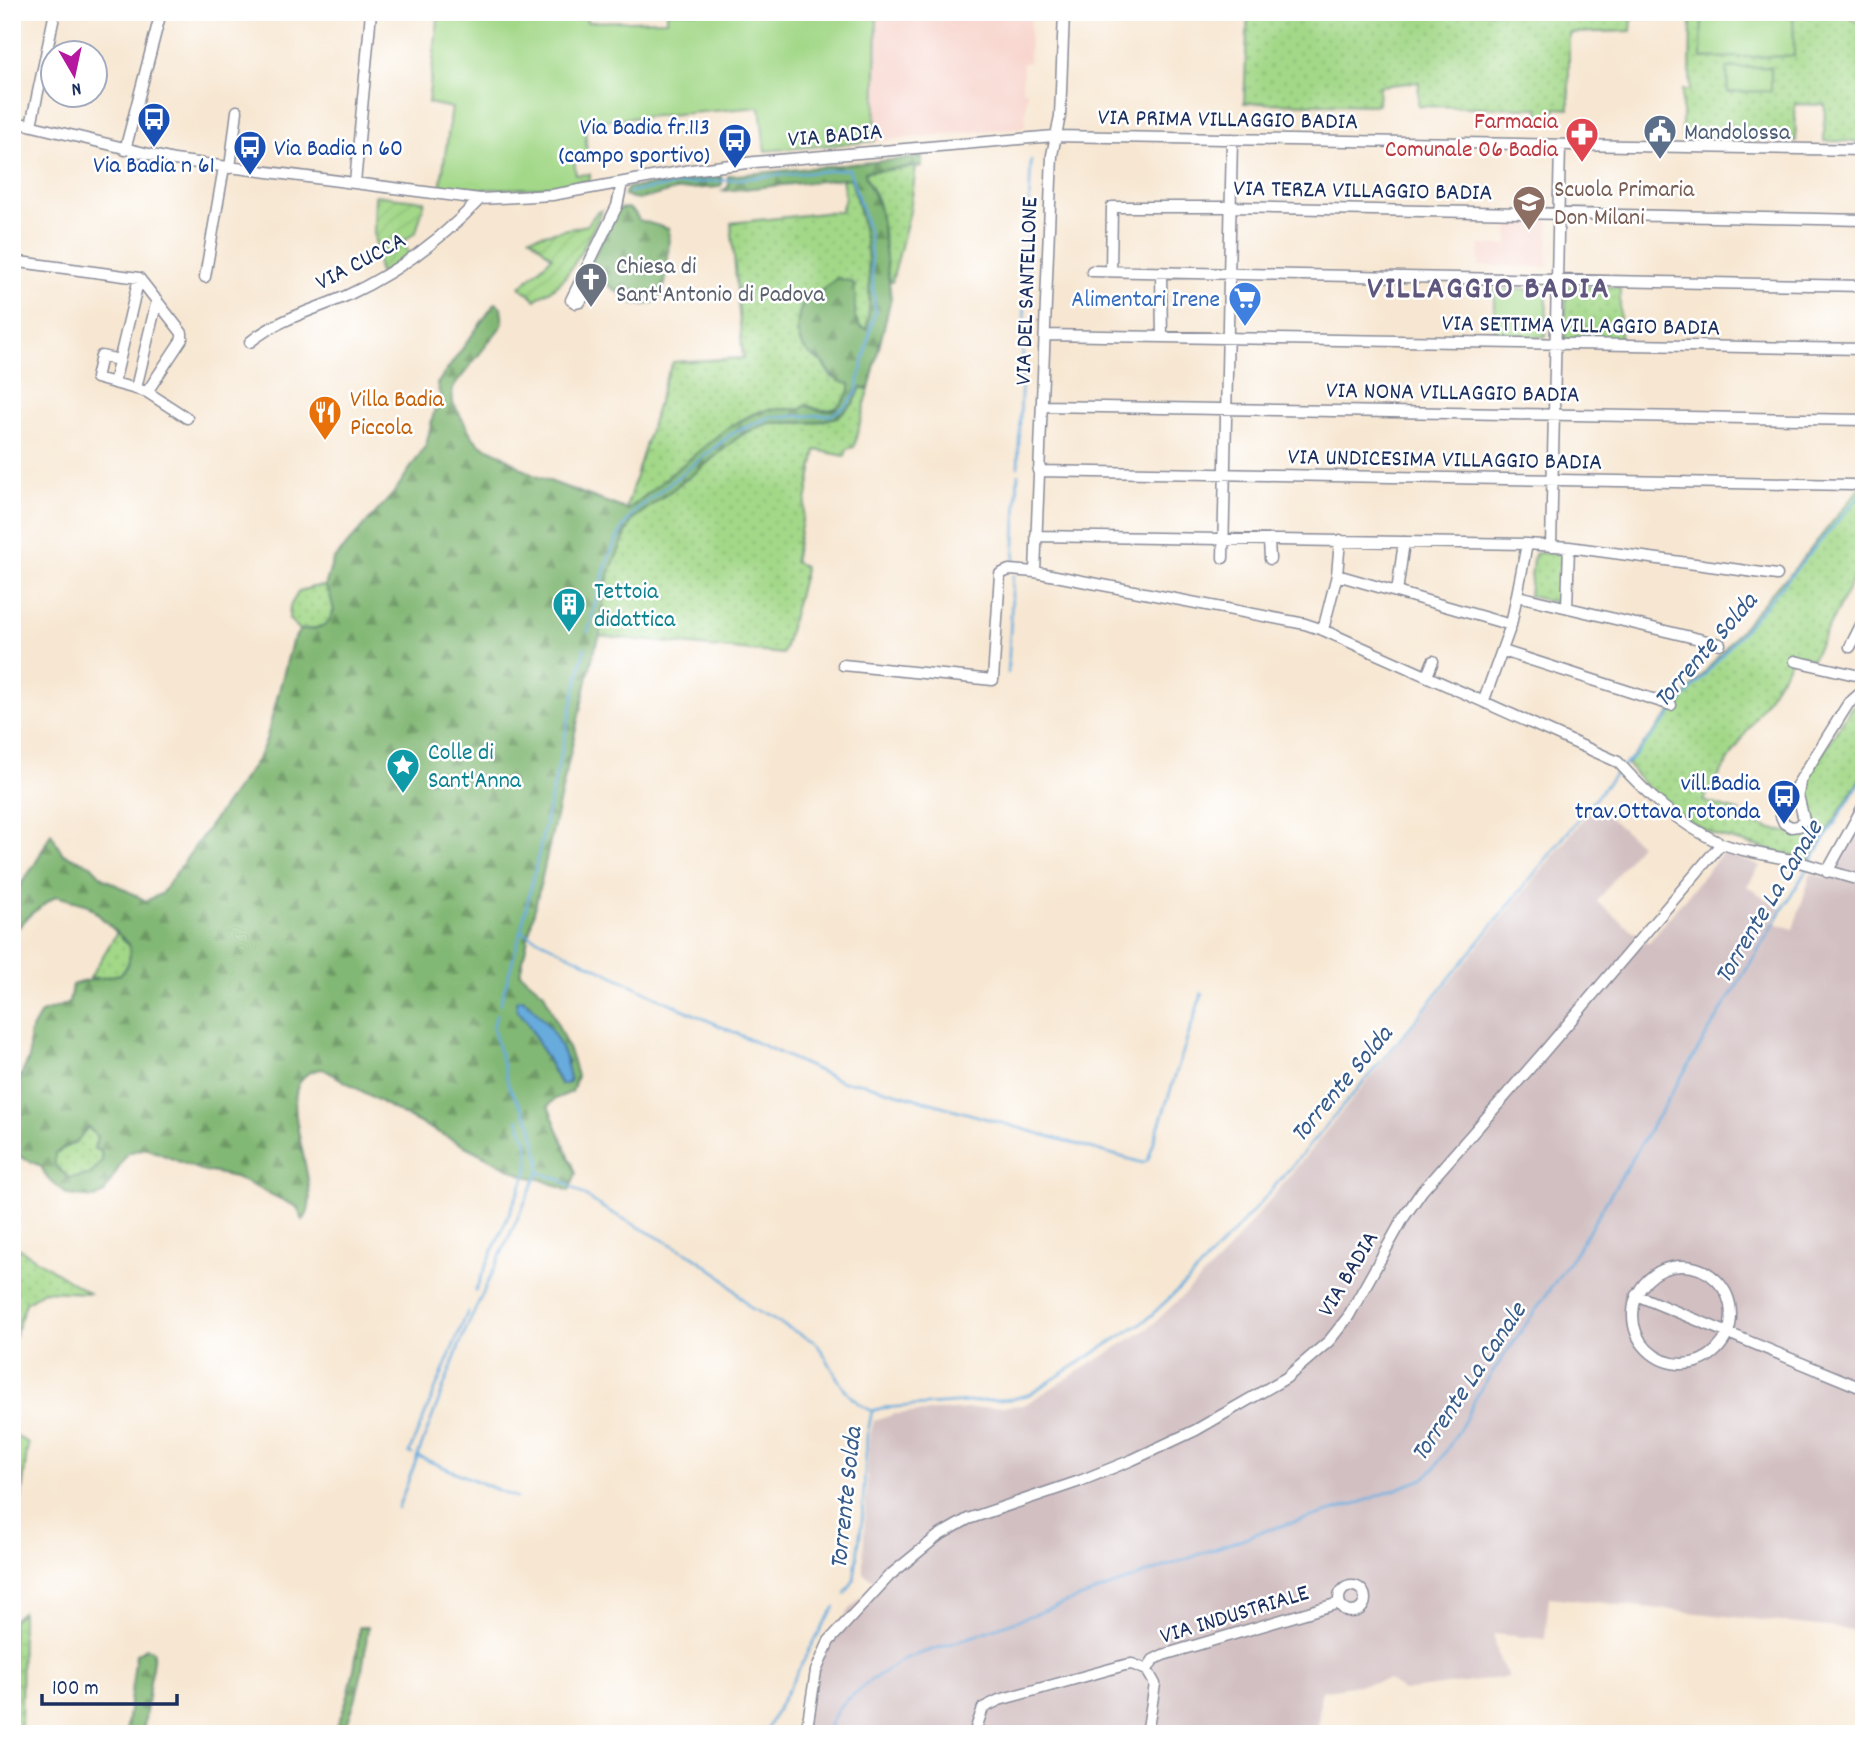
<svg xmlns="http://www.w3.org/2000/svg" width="1876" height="1746" viewBox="0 0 1876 1746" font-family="Dekko,sans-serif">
<defs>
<pattern id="grass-dots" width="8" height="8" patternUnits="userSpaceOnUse" patternTransform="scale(1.75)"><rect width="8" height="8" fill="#a3d888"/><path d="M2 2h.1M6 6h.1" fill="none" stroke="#8cba78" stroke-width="1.8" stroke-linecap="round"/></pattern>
<pattern id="forest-firs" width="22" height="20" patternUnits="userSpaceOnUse" patternTransform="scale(1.75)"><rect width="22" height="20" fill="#82b874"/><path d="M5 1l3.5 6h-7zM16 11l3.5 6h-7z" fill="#6a9662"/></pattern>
<pattern id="garden-furrows" width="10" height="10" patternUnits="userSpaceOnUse" patternTransform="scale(1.75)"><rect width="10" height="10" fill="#a3d888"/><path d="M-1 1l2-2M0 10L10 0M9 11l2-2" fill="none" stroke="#8cba78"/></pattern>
</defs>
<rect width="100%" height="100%" fill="#fff"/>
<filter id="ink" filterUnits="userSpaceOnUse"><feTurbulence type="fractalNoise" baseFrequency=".0143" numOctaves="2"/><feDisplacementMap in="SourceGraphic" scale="14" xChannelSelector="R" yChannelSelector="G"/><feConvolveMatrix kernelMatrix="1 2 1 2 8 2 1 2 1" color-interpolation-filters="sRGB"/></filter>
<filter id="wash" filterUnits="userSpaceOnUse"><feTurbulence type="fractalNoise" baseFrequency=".00686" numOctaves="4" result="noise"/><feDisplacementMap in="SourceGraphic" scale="28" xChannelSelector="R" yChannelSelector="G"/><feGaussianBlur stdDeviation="1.57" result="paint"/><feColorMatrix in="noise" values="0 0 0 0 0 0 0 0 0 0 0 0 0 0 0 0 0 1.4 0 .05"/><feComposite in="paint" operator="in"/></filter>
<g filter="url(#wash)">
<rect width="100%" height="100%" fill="#f7e7d2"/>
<path fill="#f7d1c9" d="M877 12H1031L1029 62 1023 63 1022 89 1027 90 1025 127 875 141Z
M1509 218 1549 219 1548 267 1479 266 1480 245H1508Z"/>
<path fill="#d2bfc1" d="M1595 805 1640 844 1597 902 1648 943 1723 852 1760 866 1747 886 1780 908 1772 922 1793 929 1811 874 1826 877 1864 814V1631L1549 1597 1545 1639 1493 1634 1500 1662 1509 1677 1403 1691 1388 1680 1321 1691 1317 1734H802L808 1687 815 1659 825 1638 875 1581 863 1573V1559L869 1440 874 1421 895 1414 1024 1405 1150 1327 1220 1260Z"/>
<path fill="url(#grass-dots)" stroke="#5f8473" stroke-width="2" d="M1248 12H1672V17L1632 18 1631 31 1569 33V109L1556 108 1551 123H1539V108L1418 106 1419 82 1379 86 1378 105 1244 103Z
M1691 12H1843L1860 24 1864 20V142L1824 141 1825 105 1795 104 1796 141 1682 138V90H1690Z
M916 167 910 211 892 282 888 281C885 255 884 228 878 202 875 191 866 184 865 172Z
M850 177C866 232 874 272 867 329L860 327 855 317V286L852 282 837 278 814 297 797 330 806 351 821 361 831 377 850 384C851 410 826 415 806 405L801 409H770L753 414 727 428 628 510 626 509 665 380 673 362 743 358 731 223 841 211 845 198 842 178Z
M1566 286 1620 287V340H1565Z
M861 387 869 389 854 447 847 449 845 456 816 450 794 562 804 566 805 570 783 654 600 636C600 607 613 539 634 518 652 500 678 486 699 470 720 453 737 433 764 425 775 421 785 423 796 423 828 424 847 417 861 387Z
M1864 483V559L1812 659 1794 656 1703 801 1740 812 1739 818C1756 823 1812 850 1810 813 1809 804 1803 796 1802 786L1851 708 1864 696V772L1810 860 1718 836 1701 828 1681 815 1649 790 1627 764 1781 582 1788 577Z
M1536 553H1558L1562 556 1561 604 1529 596 1533 559Z
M325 586 330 594 334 611 327 624 314 629 300 630 289 619 290 606 299 591 313 587Z
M117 932C132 947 135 956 121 974L101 978H90Z
M88 1127 97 1137 95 1149 101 1151 102 1161 90 1175 69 1178 55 1166V1153L77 1141Z
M12 1244 89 1293 44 1291 26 1303 12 1344Z
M12 1434 28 1443 12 1576Z
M22 1612 21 1734H12V1621Z"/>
<path fill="url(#forest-firs)" stroke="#4e7469" stroke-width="2" fill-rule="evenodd" d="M922 157V166L865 172C867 186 877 197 880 211L891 298 869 389 861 387 854 403 837 417 816 422 769 423 742 434 700 469 632 520 608 576 600 619V636L594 650 520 973 544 993 570 1053 577 1076 572 1092 555 1099 548 1106 576 1173 569 1191 540 1179 524 1176 402 1114 323 1069C258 1074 331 1192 303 1220L297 1207 235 1177 200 1170 146 1148 127 1153 104 1193 95 1198 68 1195 47 1178 41 1166 20 1157 13 1151 12 1094 29 1059V1034L41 1013 69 1003 72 985C89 979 104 978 121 974L128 965 130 953 129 944 88 905 56 896 31 914 12 934V897L35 864 51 833 63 854 91 865 103 878 146 901 161 894 259 757 266 740 292 642 300 630 314 629 327 624 334 611 330 594 325 586 333 560 393 494 426 445 434 412 441 399 437 384 493 306 496 303 501 307 503 324 452 389 453 403 472 436 479 444 495 451 533 475 628 510 727 428 753 414 770 409H801L806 405C828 416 839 411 850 391V384C836 383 832 375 825 365 820 359 812 357 807 352 792 337 797 316 804 300L814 297 837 278 852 282 855 287V317L860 327 867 329C874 272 866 232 851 178L723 191 728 187V176ZM517 1009 568 1061 560 1084 526 1020ZM88 1127 97 1137 94 1149 101 1151 102 1161 90 1175 69 1178 55 1166V1153L77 1141Z
M721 176 722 184 719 187 676 190 638 200 624 195 628 188Z
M628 208 635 213 639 220 669 229C668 246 670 288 657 300 651 305 644 305 636 305L605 283 600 287 585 275 617 209Z
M359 1627H368C364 1664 359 1697 344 1731L341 1734H332C348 1709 358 1657 359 1627Z
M147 1648 154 1652 143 1734H126L136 1654Z"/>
<path fill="url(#garden-furrows)" stroke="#5f8473" stroke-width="2" d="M375 195 425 201 416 232 403 242 410 255 379 274 374 233Z
M602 210C592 232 576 266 559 284 553 291 543 292 536 300L520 287 552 257 530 237 587 225 597 212Z"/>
<path fill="#a3d888" stroke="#5f8473" stroke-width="2" d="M439 12H586L587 22 667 20V12H877L875 141 765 151 760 107 585 122 587 157 574 159 576 175 590 174V180L536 188 440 190 452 108 428 103Z
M1702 12H1793L1794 56 1701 58Z
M1771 67V91L1728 92 1727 68Z
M1494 289 1547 290 1546 337 1494 336Z"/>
<path fill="#68acdd" stroke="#426e9e" stroke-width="2" d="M523 999C549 1021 566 1047 570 1081L566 1084H561L526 1020 517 1009 516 1001Z"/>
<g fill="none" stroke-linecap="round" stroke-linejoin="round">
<path stroke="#68acdd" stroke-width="2.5" d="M630 192 683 184 849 169
M1018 467 1031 160
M1014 565 1018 474
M588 632C598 594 609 536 639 508L733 433 770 417 831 415 846 406 856 394 875 310 869 232 849 169
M1008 673 1013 575
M1624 765 1633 758 1864 491
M1810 863 1864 776
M521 931 663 1000 843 1082 861 1083 1143 1163 1148 1160 1202 993
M500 1005 521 931 585 647
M539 1172 561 1180 605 1209 693 1256 719 1274 751 1308 815 1342C838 1369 836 1394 872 1411
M475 1291 527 1173C532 1154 526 1137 518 1119
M412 1454 409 1453 468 1311
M417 1456 517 1498
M398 1508 463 1336 539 1172 540 1161 531 1123 509 1087 493 1028 497 1013
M845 1594 854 1580 862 1520 867 1436 872 1411 882 1408 1013 1399 1030 1394 1146 1320 1189 1280 1256 1208 1405 1033 1619 769
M764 1734 823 1625 835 1607
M825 1734 839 1707 867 1683 904 1659 977 1635 1261 1532 1362 1502 1423 1479 1434 1469 1446 1451 1464 1422 1477 1395 1577 1250 1807 869"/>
</g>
</g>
<g filter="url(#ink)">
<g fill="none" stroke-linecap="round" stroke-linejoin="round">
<defs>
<path id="street" d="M1064 12 1060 116 1052 155 1035 572 1305 624 1323 630 1618 762C1648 795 1676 822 1718 842 1736 851 1770 855 1791 860 1816 866 1839 875 1864 881
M12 121 174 160 480 199 552 195 691 170 755 162 1054 136 1864 150
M31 125 55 12
M125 150 161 12
M230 168 237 111
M355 183 371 12
M12 261 139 278 182 333V339L147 392 187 418
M1092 271 1864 286
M1111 271 1112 207H1229L1864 220
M1161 272 1162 337
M205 277 224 167
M589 288 580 302 576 303 571 300 617 206 622 183
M1045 335 1864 349
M250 342C278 319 314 310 346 296 396 273 442 239 480 199
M119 360 101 356 96 378 147 392
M114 383 139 278
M136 388 157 300
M1042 406 1864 420
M1038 471 1852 485
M1036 536 1527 544 1569 547 1777 575
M1269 541 1270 559
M1551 546 1560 145
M1223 558 1232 139
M1337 575 1511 625
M1397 592 1404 542
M1518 596 1720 644
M1567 607 1569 547
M1323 630 1337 575 1340 540
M1850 647 1864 619
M1503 651 1671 705
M1795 661 1864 677
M843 665 993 680 1000 574 1009 570 1035 572
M1427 676 1433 661
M1484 700 1511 625 1527 544
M1800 782 1798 795 1804 820 1799 826 1791 827 1784 823 1781 816 1789 798 1848 704 1864 690
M1827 872 1864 805
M1633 1315a49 49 0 1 1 98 0a49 49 0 1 1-98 0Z
M1636 1295 1864 1389
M1339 1599a13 13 0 1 1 26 0a13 13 0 1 1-26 0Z
M806 1734 816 1671 829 1641 889 1576 938 1536 968 1519 1080 1481 1132 1460 1196 1430 1286 1378 1329 1341 1348 1317 1404 1217 1422 1191 1543 1053 1721 844
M974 1734 983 1708 999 1700 1125 1665 1132 1664 1147 1670
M1147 1734 1155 1684 1147 1670 1153 1660 1163 1655 1339 1603"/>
</defs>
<use href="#street" stroke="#898b98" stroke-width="13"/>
<use href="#street" stroke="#fff" stroke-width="10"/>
</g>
</g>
<defs>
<symbol id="bus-pin" viewBox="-11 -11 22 30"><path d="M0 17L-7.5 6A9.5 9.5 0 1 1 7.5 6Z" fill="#1a4fb4" stroke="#fff"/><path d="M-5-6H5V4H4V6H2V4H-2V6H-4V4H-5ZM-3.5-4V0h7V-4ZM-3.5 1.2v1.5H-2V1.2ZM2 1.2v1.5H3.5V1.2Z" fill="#fff"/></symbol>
<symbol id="civic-pin" viewBox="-11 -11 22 30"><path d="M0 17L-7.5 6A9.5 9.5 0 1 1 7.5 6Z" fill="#5c6f8a" stroke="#fff"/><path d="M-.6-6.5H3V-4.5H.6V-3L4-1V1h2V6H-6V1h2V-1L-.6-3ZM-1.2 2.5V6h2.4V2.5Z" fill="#fff"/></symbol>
<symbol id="pharmacy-pin" viewBox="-11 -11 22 30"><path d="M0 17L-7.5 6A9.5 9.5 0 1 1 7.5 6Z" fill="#e0444e" stroke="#fff"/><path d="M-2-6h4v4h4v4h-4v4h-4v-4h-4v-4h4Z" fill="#fff"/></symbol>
<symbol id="school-pin" viewBox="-11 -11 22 30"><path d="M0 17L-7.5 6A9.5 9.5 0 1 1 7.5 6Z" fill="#8d6e63" stroke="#fff"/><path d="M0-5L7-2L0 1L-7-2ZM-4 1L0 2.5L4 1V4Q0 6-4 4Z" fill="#fff"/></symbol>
<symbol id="church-pin" viewBox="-11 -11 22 30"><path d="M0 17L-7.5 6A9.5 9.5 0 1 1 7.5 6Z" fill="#6b7280" stroke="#fff"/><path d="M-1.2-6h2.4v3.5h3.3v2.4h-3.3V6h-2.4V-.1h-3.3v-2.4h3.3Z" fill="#fff"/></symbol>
<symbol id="supermarket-pin" viewBox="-11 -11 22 30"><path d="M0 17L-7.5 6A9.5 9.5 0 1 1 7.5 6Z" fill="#3f7fe0" stroke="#fff"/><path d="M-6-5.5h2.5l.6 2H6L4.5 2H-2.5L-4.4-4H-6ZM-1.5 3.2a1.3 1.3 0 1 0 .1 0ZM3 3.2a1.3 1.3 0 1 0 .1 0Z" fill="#fff"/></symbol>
<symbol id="restaurant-pin" viewBox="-11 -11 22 30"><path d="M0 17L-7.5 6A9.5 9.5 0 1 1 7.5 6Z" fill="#e8710a" stroke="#fff"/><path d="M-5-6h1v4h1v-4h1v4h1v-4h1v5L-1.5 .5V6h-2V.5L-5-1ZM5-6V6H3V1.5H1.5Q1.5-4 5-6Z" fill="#fff"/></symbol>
<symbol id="building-pin" viewBox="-11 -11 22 30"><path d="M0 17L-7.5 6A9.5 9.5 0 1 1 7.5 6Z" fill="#0f9aa8" stroke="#fff"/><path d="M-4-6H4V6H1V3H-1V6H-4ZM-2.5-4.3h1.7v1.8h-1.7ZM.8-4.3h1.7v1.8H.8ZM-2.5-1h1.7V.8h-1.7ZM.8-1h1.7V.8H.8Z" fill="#fff"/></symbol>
<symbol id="sight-pin" viewBox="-11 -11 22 30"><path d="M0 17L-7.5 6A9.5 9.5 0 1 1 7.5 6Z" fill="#0f9aa8" stroke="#fff"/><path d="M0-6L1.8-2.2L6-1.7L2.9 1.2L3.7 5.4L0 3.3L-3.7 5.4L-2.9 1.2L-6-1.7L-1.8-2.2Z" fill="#fff"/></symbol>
</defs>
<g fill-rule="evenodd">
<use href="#bus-pin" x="135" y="100" width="38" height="52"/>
<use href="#civic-pin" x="1641" y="112" width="38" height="52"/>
<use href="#pharmacy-pin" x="1563" y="115" width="38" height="52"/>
<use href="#bus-pin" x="716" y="121" width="38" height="52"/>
<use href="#bus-pin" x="231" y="128" width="38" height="52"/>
<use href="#school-pin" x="1510" y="183" width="38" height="52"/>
<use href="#church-pin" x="572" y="260" width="38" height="52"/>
<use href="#supermarket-pin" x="1226" y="279" width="38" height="52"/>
<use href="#restaurant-pin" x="306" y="393" width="38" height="52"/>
<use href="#building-pin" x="550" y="585" width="38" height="52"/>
<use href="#sight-pin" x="384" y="746" width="38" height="52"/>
<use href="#bus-pin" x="1765" y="777" width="38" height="52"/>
</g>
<g text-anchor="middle" stroke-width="5" stroke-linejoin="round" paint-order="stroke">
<g font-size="24" fill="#1b2f5e" stroke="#fff">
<text transform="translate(1228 118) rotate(1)" y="8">VIA PRIMA VILLAGGIO BADIA</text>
<text transform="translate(835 134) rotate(-5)" y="8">VIA BADIA</text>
<text transform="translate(1363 189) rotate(1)" y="8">VIA TERZA VILLAGGIO BADIA</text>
<text transform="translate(360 260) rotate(-28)" y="8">VIA CUCCA</text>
<text transform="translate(1025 291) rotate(-88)" y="8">VIA DEL SANTELLONE</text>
<text transform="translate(1581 324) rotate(1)" y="8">VIA SETTIMA VILLAGGIO BADIA</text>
<text transform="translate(1453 391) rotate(1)" y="8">VIA NONA VILLAGGIO BADIA</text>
<text transform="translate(1445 458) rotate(1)" y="8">VIA UNDICESIMA VILLAGGIO BADIA</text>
<text transform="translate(1347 1273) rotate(-59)" y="8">VIA BADIA</text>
<text transform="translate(1234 1613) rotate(-17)" y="8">VIA INDUSTRIALE</text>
</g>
<g font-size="24" fill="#be3a42" stroke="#fff" text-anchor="end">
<text x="1558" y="128">Farmacia<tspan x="1558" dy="28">Comunale 06 Badia</tspan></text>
</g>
<g font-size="24" fill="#164399" stroke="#fff" text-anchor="end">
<text x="710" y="134">Via Badia fr.113<tspan x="710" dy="28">(campo sportivo)</tspan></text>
<text x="274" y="155" text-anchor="start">Via Badia n 60</text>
<text x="154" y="172" text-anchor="middle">Via Badia n 61</text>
<text x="1760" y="790">vill.Badia<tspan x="1760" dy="28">trav.Ottava rotonda</tspan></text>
</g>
<g font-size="24" fill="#4e5e75" stroke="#fff" text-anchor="start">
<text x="1684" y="139">Mandolossa</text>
</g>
<g font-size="24" fill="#785e54" stroke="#fff" text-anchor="start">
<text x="1554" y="196">Scuola Primaria<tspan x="1554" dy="28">Don Milani</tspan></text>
</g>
<g font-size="24" fill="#5b616d" stroke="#fff" text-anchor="start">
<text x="616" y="273">Chiesa di<tspan x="616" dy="28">Sant'Antonio di Padova</tspan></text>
</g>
<g font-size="24" fill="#366cbe" stroke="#fff" text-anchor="end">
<text x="1220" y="306">Alimentari Irene</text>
</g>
<g font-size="24" fill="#c56008" stroke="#fff" text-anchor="start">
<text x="350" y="406">Villa Badia<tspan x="350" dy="28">Piccola</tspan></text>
</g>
<g font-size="24" fill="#0d838f" stroke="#fff" text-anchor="start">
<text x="594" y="598">Tettoia<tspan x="594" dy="28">didattica</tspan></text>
<text x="428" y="759">Colle di<tspan x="428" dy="28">Sant'Anna</tspan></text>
</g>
<g font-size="26" font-style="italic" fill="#365b8a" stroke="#fff">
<text transform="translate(1704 649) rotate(-49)" y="9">Torrente Solda</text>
<text transform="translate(1767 901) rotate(-59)" y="9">Torrente La Canale</text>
<text transform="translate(1340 1083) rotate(-50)" y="9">Torrente Solda</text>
<text transform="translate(1467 1381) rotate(-56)" y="9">Torrente La Canale</text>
<text transform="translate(844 1498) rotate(-84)" y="9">Torrente Solda</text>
</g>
<g font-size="32" font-weight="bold" letter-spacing="2" fill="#5f577e" stroke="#fff">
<text x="1489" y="297">VILLAGGIO BADIA</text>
</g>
</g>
<rect width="1876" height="1746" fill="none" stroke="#fff" stroke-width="42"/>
<g transform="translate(74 74) rotate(171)"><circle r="33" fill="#ffffff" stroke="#a4acbf" stroke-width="2"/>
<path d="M0-5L12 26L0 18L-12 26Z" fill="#b5179e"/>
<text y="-10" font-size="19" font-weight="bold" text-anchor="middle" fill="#1b2f5e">N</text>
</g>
<path d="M42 1694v10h135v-10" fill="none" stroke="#1b2f5e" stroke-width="3.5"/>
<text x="52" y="1694" font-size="21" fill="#1b2f5e" stroke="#ffffff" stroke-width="5" paint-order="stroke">100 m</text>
</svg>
